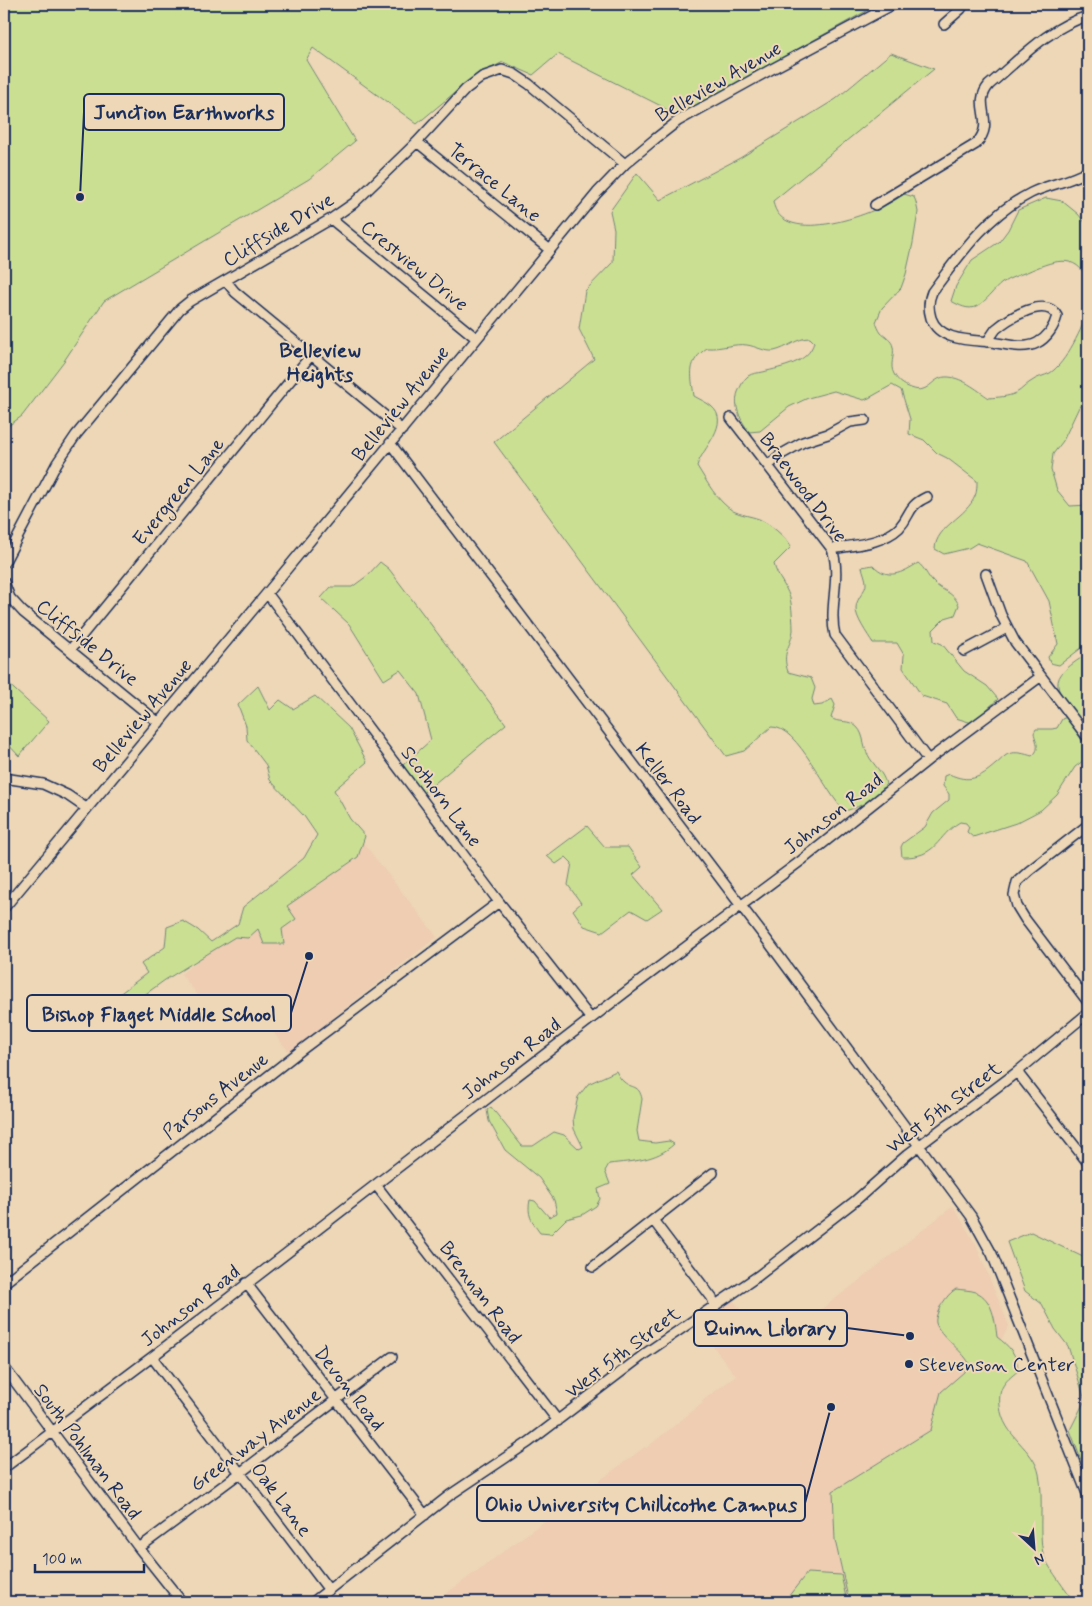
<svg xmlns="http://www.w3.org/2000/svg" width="1092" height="1606" viewBox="0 0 1092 1606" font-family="Mynerve,sans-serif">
<rect width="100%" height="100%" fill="#edd7b6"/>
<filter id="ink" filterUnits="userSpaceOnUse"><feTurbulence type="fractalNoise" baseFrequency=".02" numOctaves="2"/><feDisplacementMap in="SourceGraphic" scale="10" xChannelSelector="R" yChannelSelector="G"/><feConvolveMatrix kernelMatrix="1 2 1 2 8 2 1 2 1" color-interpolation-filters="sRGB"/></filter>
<g filter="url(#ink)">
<path fill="#eecdb2" d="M358 836 437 937 289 1052 253 1006 224 1028 181 974Z
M953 1206 976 1245 1009 1326 960 1412 833 1491 835 1540 849 1602H435L645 1447 646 1448 703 1403 702 1401 736 1376 697 1325 732 1299 771 1347 856 1283Z"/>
<path fill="#cbdf93" stroke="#738778" d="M4 4H879L675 117 663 107 558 54 533 75 503 62 471 79 417 124 313 48 306 60 355 141 309 179 104 301 64 361 22 416 4 429Z
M891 53 934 69 773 201C780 250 880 213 904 194L914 197 916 202 918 212 913 243 906 274 901 288 882 308 876 322C877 326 879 330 881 333 885 337 892 340 893 347 895 356 889 365 894 374 898 381 903 385 911 388 929 395 931 378 945 377 961 376 977 390 989 398 998 397 1008 397 1016 393 1022 390 1026 384 1032 381 1037 377 1044 376 1050 373 1066 363 1083 327 1088 310V396L1079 407 1063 441 1053 454 1051 470 1057 490 1070 506 1088 505V643L1059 665 1050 663 1048 657 1058 644 1049 601 1027 561 977 543 969 548 944 554 935 549C936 526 967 517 975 496 977 492 977 486 977 481L947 458 937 453 924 440 909 434 910 419 901 390 892 385 869 398 864 400 834 391 808 398 789 407 760 431 749 432C741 420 733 407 738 392 741 386 743 380 748 376 752 373 759 373 763 372 782 367 809 363 814 342L810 338C796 338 788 348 774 351 765 352 755 346 747 345 735 343 721 349 707 348 687 362 691 374 694 396 699 399 706 402 711 406 732 423 702 448 697 466 707 482 717 501 733 511 741 515 751 516 759 519 770 524 785 536 791 547L774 564C777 578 789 588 791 603 792 611 793 622 793 630 791 648 781 651 788 672L811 678 815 688 812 699 814 706 822 705 832 699 835 705 831 718C838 723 846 720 853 724 865 731 862 744 868 755 874 766 883 772 886 784 876 798 863 806 845 811 826 795 798 725 771 727L744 751 726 756 494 442 594 359 579 329 585 291 613 262 614 229 610 211 637 173 660 200 740 158 836 99Z
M1046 198 1062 201 1078 214 1088 226V282C1077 250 1050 262 1027 272 1019 275 1009 278 1002 283 994 289 986 302 977 306 968 311 959 305 951 301L956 286 972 260 999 242 1008 230 1018 210Z
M380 562 389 569 506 724 423 793 403 765 431 740 419 694 400 670 384 680 349 624 321 598 331 587H352L367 576Z
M918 563C925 568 927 576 933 582 942 592 952 590 959 605L955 615 945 618 933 630 934 641 942 644 964 671 987 686 998 699 972 723 956 718 947 704 922 696 903 668 904 655 897 643H873C868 635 855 617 856 608 856 598 867 590 866 583 866 578 863 572 862 567L873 565C888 581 902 573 918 563Z
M1088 654V729C1078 711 1043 690 1065 670 1073 663 1079 659 1088 654Z
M4 680 49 721 19 756 4 740Z
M258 686 270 710 280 700 293 709 315 696 349 728 367 762 334 790 350 819 365 836 358 857 287 906 296 919 282 929 284 944H264L258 929 248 938 235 937 165 980 108 1021 101 1008 147 973 141 964 165 947 167 927 183 921 198 930 211 942 238 924 243 907 304 858 317 835 304 816 270 780 266 765 247 740 246 726 238 705Z
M1067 717 1088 750V757L1075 767 1057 795 1041 810 1016 823 973 837 967 832 969 827 966 823 960 822C936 836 938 858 902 857L901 847 903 843 925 827 933 813 949 800V794L943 786 944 776 949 774C969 783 979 779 996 764 1000 761 1004 756 1008 754 1016 751 1025 754 1032 756 1041 749 1036 742 1034 733L1036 729H1052L1057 728 1062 719Z
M587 826 605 847H628L642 867 633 875 662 909 647 919 631 910 602 932 584 926 573 910 581 903 568 885 572 863 566 857 556 864 547 856Z
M616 1071C618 1075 621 1080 624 1082 632 1089 639 1084 642 1099L637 1131 639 1141 655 1143 669 1141 674 1144C656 1161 633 1161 609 1164L605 1171 610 1184 598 1189 600 1199 596 1206 582 1215 566 1219 551 1234 540 1233C531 1221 527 1214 530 1200L535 1201 549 1217 557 1213 554 1200 539 1178 505 1150 489 1121 487 1110 491 1107 522 1146H533L554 1132 564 1135 579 1149 583 1147 574 1129 573 1118 578 1097 588 1084Z
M1031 1232 1083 1257 1088 1265V1474L1084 1468 1070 1430 1085 1400 1068 1346 1055 1329 1042 1304 1025 1291 1007 1242Z
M956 1289C962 1290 970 1290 976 1292 993 1299 995 1321 997 1337 1009 1346 1018 1355 1018 1371 1004 1382 998 1388 1000 1406 1003 1437 1034 1448 1039 1474 1044 1500 1038 1528 1043 1554 1045 1563 1068 1593 1074 1602H849L835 1540 833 1491 931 1430 941 1392 964 1372 969 1363C962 1350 939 1335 936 1323 935 1318 938 1312 940 1307 945 1300 948 1294 956 1289Z
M807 1573 841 1575 847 1602H784Z"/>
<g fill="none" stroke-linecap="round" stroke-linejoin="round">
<defs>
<path id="minor" d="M944 24 961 9 964 4
M417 142 550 250
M875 205 976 144C997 121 971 106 989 85 1020 59 1049 27 1088 16
M331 219 476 338
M226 281 235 292 402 430
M987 342C990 338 993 333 996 329 1009 318 1046 295 1057 316 1054 327 1047 338 1037 343 1023 350 1006 344 991 342 970 340 939 341 931 318 928 308 928 301 932 292 961 253 987 215 1031 193 1049 184 1070 182 1088 171
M731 418 832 549C842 577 828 607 835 635L928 760
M390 443 770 944 971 1216 992 1254 1088 1496
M768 466 780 455 803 442 828 434 850 422 865 420
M832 549C853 545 882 544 899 528 912 514 906 507 927 497
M4 563 57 463 76 435 180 309 190 301 331 219 354 203 417 142 466 89 482 77 502 70 514 74 529 84 625 164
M986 574 1001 615 1015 642 1088 738
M4 582 10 598 23 612 159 723
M267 593 499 902 591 1019
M70 650 312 354
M964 651 1007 628
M4 778 43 784 67 795 86 808
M1088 825 1029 871 1017 882 1014 895 1017 906 1025 919 1088 1002
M4 908 267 593 597 193 625 164 655 139 678 121 770 70 894 4
M1017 1072 1088 1163
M376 1185 558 1421
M653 1220 712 1298 715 1307
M593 1267 713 1173
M4 1283 304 1048 499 902
M246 1283 425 1515
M152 1357 329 1590
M4 1367 139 1548 182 1602
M4 1468 152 1357 627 991 802 860 928 760 1040 677
M139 1548 240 1473 392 1357
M4 1600 5 1602
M313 1602 450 1495 529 1442 646 1353 758 1276 855 1201 908 1154 1017 1072 1088 1013"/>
</defs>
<use href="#minor" stroke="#1b2f5e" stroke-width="12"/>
<use href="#minor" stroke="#edd7b6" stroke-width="9"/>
</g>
</g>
<circle fill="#1b2f5e" stroke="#edd7b6" stroke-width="2" cx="909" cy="1364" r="5"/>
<g text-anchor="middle" stroke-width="4" stroke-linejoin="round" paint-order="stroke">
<g font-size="20" fill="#1b2f5e" stroke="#edd7b6">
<text transform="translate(718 81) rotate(-30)" y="7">Belleview Avenue</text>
<text transform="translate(495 182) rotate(39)" y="7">Terrace Lane</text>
<text transform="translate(278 229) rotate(-31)" y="7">Cliffside Drive</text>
<text transform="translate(415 265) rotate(39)" y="7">Crestview Drive</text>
<text transform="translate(400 403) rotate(-51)" y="7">Belleview Avenue</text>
<text transform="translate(804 487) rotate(53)" y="7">Braewood Drive</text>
<text transform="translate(178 491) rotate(-51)" y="7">Evergreen Lane</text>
<text transform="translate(88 642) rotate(39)" y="7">Cliffside Drive</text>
<text transform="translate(142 715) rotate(-50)" y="7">Belleview Avenue</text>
<text transform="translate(669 783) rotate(53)" y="7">Keller Road</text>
<text transform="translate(442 796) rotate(53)" y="7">Scothorn Lane</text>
<text transform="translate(833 813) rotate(-38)" y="7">Johnson Road</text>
<text transform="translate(511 1058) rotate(-38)" y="7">Johnson Road</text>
<text transform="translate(215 1095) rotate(-38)" y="7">Parsons Avenue</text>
<text transform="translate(943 1107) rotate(-37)" y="7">West 5th Street</text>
<text transform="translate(481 1292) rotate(53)" y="7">Brennan Road</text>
<text transform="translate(190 1305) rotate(-38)" y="7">Johnson Road</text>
<text transform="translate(622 1352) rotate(-37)" y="7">West 5th Street</text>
<text transform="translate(350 1388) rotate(52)" y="7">Devon Road</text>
<text transform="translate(255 1439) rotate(-37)" y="7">Greenway Avenue</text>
<text transform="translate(88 1451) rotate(53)" y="7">South Pohlman Road</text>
<text transform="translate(282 1499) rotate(53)" y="7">Oak Lane</text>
</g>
<g font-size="20" fill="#1b2f5e" stroke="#edd7b6" text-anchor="start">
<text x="919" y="1371">Stevenson Center</text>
</g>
<g font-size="21" font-weight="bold" fill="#1b2f5e" stroke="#edd7b6">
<text x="320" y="357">Belleview<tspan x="320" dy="24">Heights</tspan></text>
</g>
</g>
<path fill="none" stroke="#1b2f5e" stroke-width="2" d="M80 197L84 112M309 956L291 1013M910 1336L847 1328M831 1407L805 1503"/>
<g fill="#1b2f5e" stroke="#edd7b6" stroke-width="2">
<circle cx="80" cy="197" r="5"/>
<circle cx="309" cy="956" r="5"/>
<circle cx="910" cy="1336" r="5"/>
<circle cx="831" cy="1407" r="5"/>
</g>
<g fill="#edd7b6" stroke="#1b2f5e" stroke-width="2">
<rect x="84" y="94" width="200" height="36" rx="5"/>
<rect x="27" y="995" width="264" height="36" rx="5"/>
<rect x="694" y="1310" width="153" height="36" rx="5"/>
<rect x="477" y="1485" width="328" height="36" rx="5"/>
</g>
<g font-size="21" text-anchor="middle" font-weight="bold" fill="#1b2f5e">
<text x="184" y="119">Junction Earthworks</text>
<text x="159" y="1021">Bishop Flaget Middle School</text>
<text x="770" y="1335">Quinn Library</text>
<text x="641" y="1511">Ohio University Chillicothe Campus</text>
</g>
<rect width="1092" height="1606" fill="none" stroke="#edd7b6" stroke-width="20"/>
<rect x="10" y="10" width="1072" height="1586" fill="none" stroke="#1b2f5e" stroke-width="2" filter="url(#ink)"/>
<g transform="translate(1034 1548) rotate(154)" stroke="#edd7b6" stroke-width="4" paint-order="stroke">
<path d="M0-4L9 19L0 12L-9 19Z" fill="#1b2f5e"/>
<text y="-8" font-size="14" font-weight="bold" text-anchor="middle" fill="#1b2f5e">N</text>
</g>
<path d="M35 1564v8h109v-8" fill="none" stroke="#1b2f5e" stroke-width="2.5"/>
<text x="42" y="1564" font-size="15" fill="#1b2f5e" stroke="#edd7b6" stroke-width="4" paint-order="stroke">100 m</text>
</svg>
